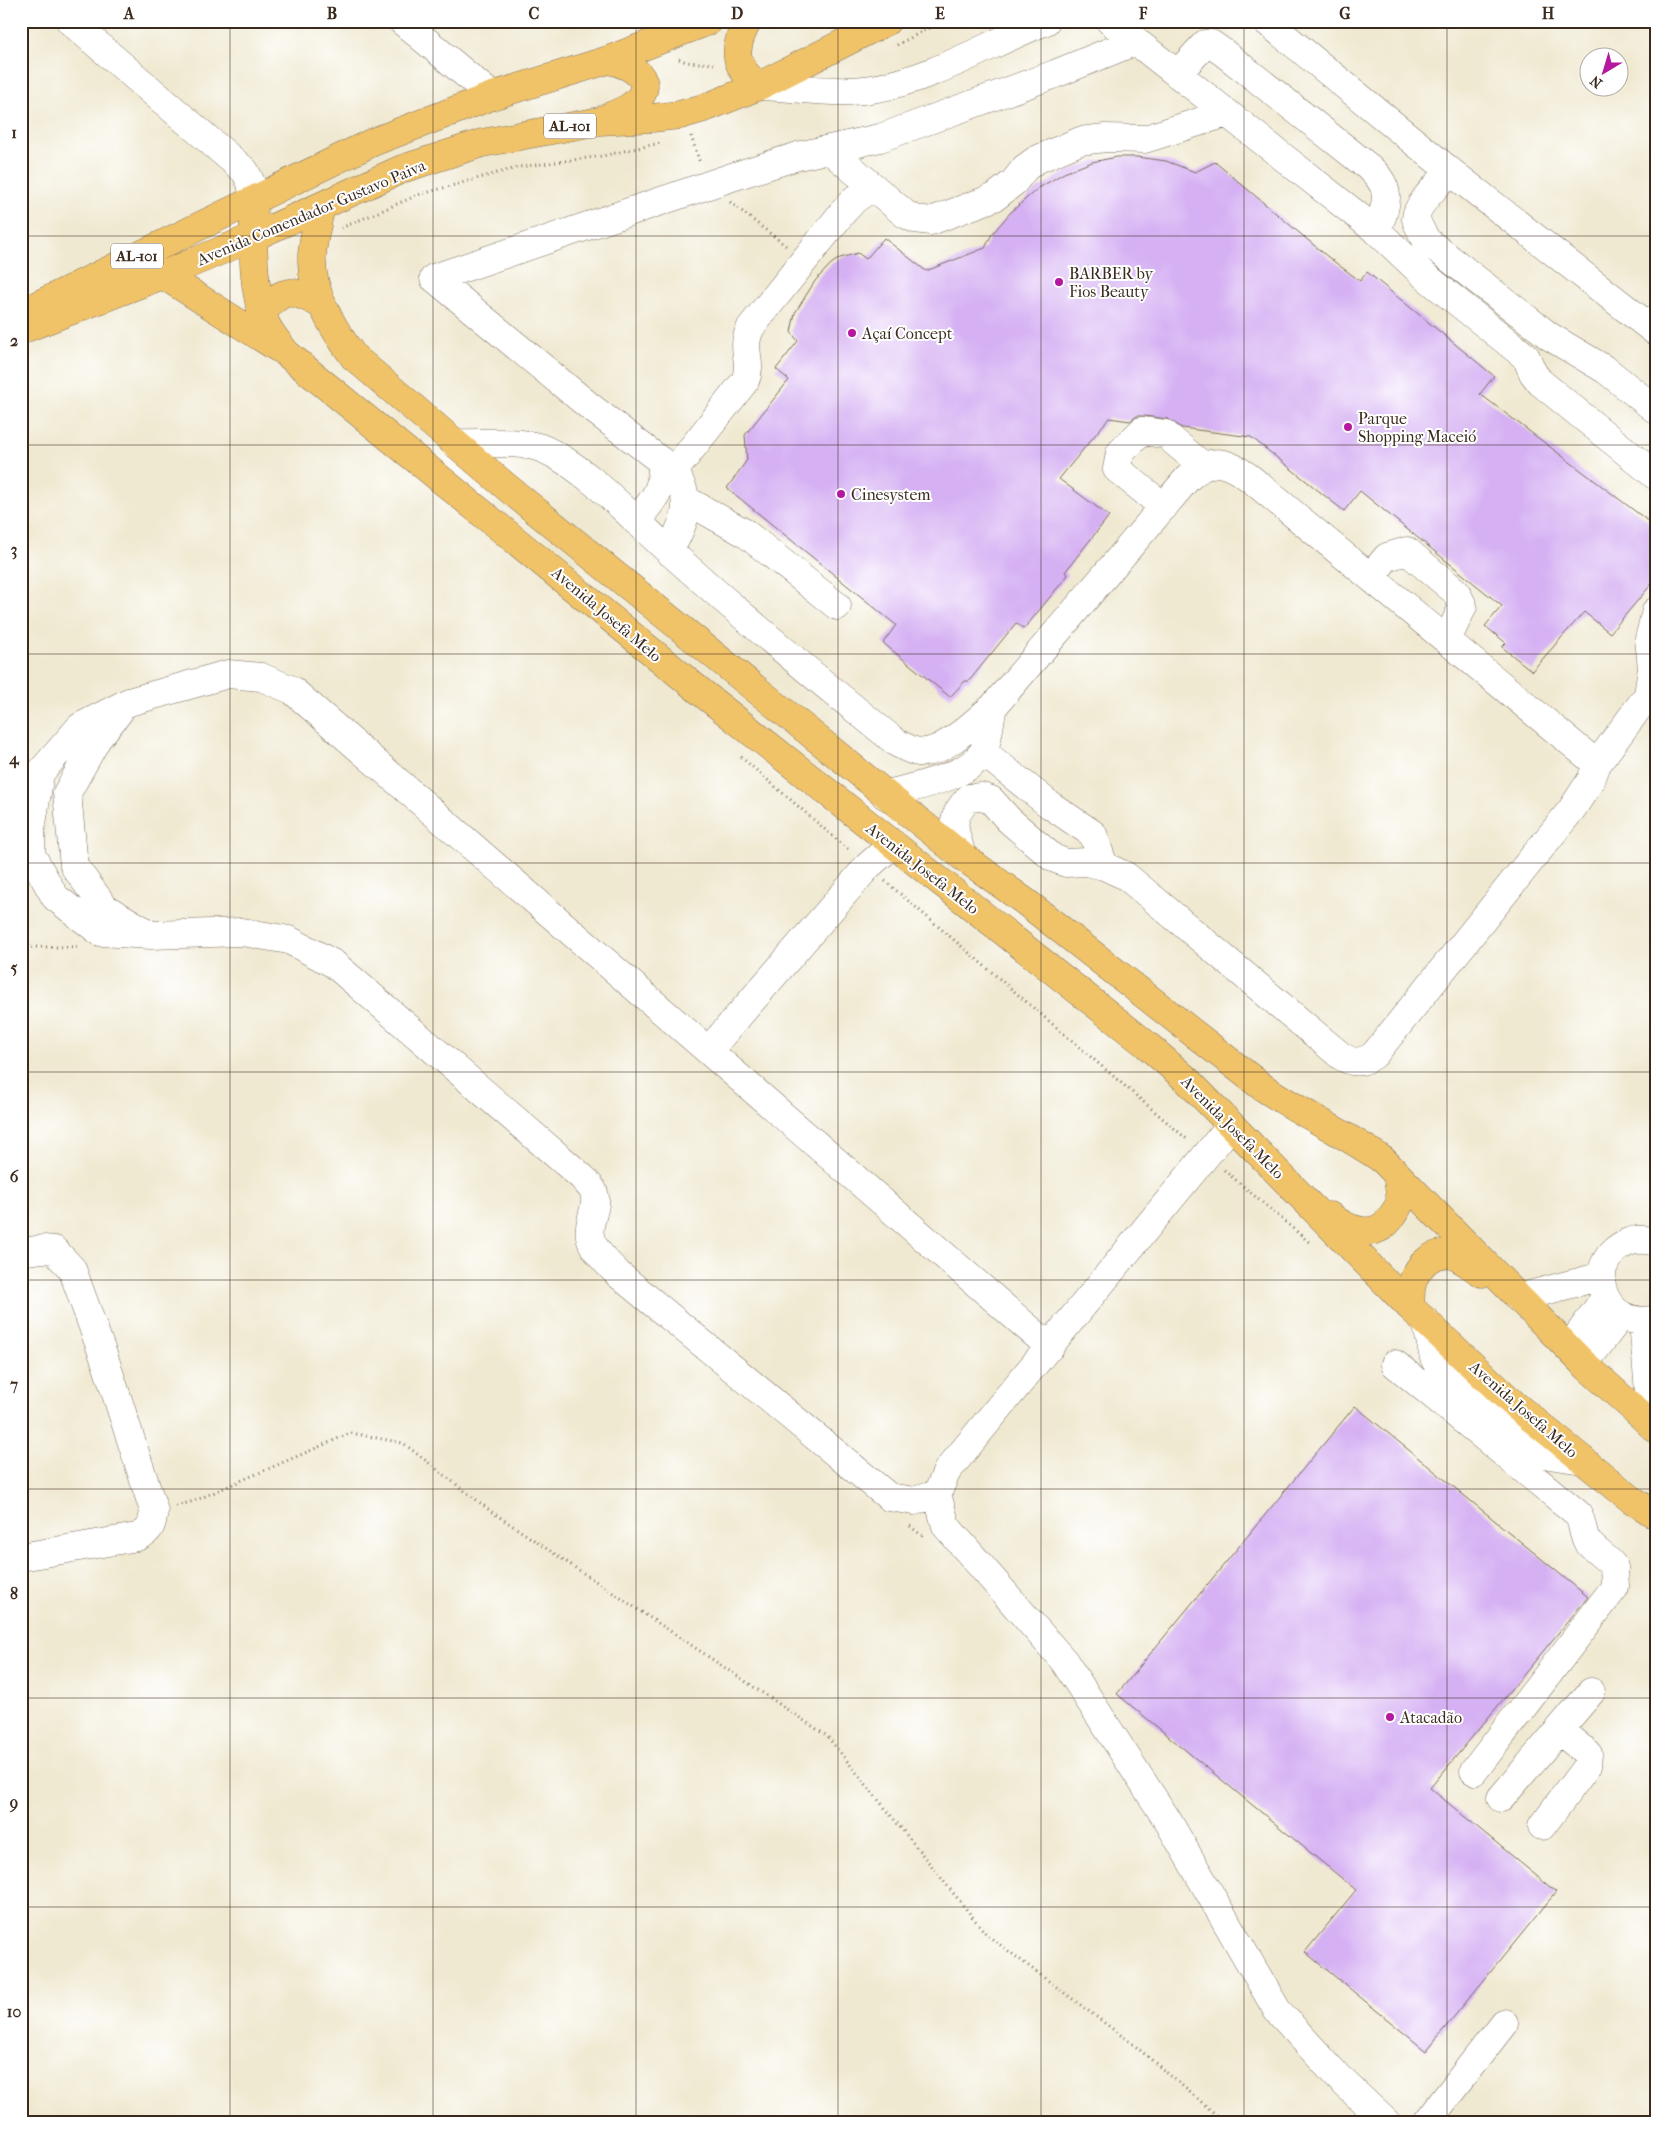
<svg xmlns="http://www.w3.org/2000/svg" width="1677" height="2143" viewBox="0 0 1677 2143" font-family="'IM FELL French Canon',serif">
<rect width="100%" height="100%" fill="#fff"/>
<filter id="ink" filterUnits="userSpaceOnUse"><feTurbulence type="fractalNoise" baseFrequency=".02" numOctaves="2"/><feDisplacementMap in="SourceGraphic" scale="10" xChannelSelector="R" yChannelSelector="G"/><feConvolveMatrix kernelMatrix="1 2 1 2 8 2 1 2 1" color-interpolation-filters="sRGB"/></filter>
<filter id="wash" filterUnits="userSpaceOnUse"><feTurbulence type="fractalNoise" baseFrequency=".0096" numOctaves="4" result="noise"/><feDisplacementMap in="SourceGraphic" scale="20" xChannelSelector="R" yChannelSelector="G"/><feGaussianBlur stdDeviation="1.12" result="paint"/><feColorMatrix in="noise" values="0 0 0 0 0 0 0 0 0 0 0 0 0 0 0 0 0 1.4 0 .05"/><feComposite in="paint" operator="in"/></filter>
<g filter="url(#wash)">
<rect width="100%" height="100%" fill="#f0e9d1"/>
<g id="blocks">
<path fill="#d5b0f3" d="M1117 157H1137L1166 161 1195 172 1215 162 1328 257 1360 281 1367 272 1494 376 1480 394 1656 527V579L1610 633 1584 612 1532 671 1502 647 1506 643 1485 626 1502 606 1360 491 1344 511 1251 437 1182 428 1168 419 1144 416H1137L1130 421 1109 418 1059 479 1109 516 1065 572 1068 575 1024 629 1016 623 969 681H965L950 697 883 643 896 625 727 488 747 460 745 435 789 380 776 369 798 341 791 332 795 313 815 281 831 264 840 258 858 253 866 259 884 238 926 271 985 248 992 234 1010 213 1037 189 1064 173 1092 162Z
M1355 1406 1588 1597 1430 1788 1556 1892 1426 2051 1305 1952 1356 1890 1117 1694Z"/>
</g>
</g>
<g filter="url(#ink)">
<use href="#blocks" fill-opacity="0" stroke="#7a6d5d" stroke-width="1"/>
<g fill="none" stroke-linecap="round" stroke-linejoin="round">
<defs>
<path id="minor" d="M70 21 245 171 251 183 254 200
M402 21 492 96
M1110 21 1377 231 1425 276 1526 357 1533 373 1540 382 1656 476
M1266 21 1450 171 1656 332
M1177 74 1205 44H1211L1224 53 1371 169C1394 191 1386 204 1377 231
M759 86C797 87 834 95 872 89 934 79 988 44 1046 21
M830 150 905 214 915 219 931 221 995 197 1014 182 1025 168 1036 160 1080 141 1105 138 1145 139 1227 113
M1450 171C1441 181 1415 206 1416 219 1418 227 1423 234 1427 241L1549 336 1606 370 1656 410
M434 278 735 176 798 156 880 138 1055 74 1136 41
M434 278 588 405 674 471C695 504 685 520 669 552
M454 443C479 444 518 440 541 448 584 465 635 521 670 552 744 618 819 681 897 743 903 746 911 751 919 752 943 755 975 721 993 707
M674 471 745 381C754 360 739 350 751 327L843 212 855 199 873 187
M686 500 745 533 837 606
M1164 507 1117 469 1120 453 1142 431 1165 434 1203 466
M636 521C653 500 665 490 661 461
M1370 577 1387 557 1407 551 1456 592 1463 606 1447 640
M119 712 97 739 67 793 74 866 105 908 146 932
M983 752 1050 805 1093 834 1104 866
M885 795C913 786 966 779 983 752 988 744 990 718 993 707L1187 479C1211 456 1225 460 1251 479L1597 764 1648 695 1652 668 1649 639 1656 611
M962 856C955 829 947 820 969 798L982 797 991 800 1009 820 1053 858 1066 863 1087 862 1104 866 1126 876 1341 1056C1354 1064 1362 1063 1374 1055L1572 809 1591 780 1597 764
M709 1050 868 866 893 844
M1231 1125 947 1471 937 1494 946 1526 1064 1661 1168 1821 1277 2010 1338 2077 1386 2122
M1656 1242C1646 1239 1635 1239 1626 1243 1579 1266 1605 1332 1656 1319
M21 1252 43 1249 54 1250 72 1269 106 1363 154 1511C152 1525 151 1531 137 1537L21 1557
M1518 1298 1602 1276
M1426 1321 1434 1358 1442 1372 1489 1414 1528 1446 1549 1455 1583 1460
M1643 1322 1652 1426
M1569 1348 1605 1298
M1395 1364 1578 1514C1583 1523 1582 1533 1587 1541 1595 1552 1607 1557 1614 1567L1615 1587 1474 1771
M1584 1364 1621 1316
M937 1494 914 1501 889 1497 618 1274C609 1264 592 1250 590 1236 587 1221 599 1207 594 1193 593 1188 586 1182 582 1177L334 964 289 940 242 932 152 935 100 932 55 897 31 854V830L40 773 80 727 129 702 228 674 261 677 292 690 1050 1347
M1501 1798 1591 1692
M1542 1826 1587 1766 1588 1754 1559 1730
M1427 2122 1504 2023"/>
<path id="major" d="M748 21C732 49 733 66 759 86
M606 118C613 115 621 112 628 108 661 86 637 65 608 60
M254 200C253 238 251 288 266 324 271 335 279 343 286 353L701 692 1147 1045 1187 1080 1410 1307 1516 1406 1631 1499 1656 1515
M321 206C318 222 313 238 312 255 310 292 333 329 354 357L509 489 962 856 1027 903 1261 1086C1301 1113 1344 1133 1383 1160L1584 1364 1656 1429
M163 275 278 348
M21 313 373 142 492 96 608 60 709 21
M262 313C284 285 294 290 322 305
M21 330 163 275 253 237 402 169 482 143 600 121 652 118 680 115 707 107 759 86 887 21
M1330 1216C1349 1231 1377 1241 1392 1216 1394 1212 1399 1207 1400 1202 1401 1194 1398 1183 1397 1174
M1410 1307C1411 1300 1410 1291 1412 1284 1418 1264 1435 1248 1455 1256 1464 1260 1473 1268 1482 1273"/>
</defs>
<use href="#minor" stroke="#7a6d5d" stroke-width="29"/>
<use href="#major" stroke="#7a6d5d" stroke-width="29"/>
<path stroke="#7a6d5d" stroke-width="3" stroke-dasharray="1 4" stroke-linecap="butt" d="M897 45 942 21
M679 59 686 62 714 64
M691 136 700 163
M730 202 786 246
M341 228 418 195 519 167 602 156 660 143
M741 757 850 851
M885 881 1188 1140
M21 947H78
M1224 1170 1309 1242
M176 1506 194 1501 351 1433 403 1443 492 1512 827 1736 987 1935 1134 2045 1225 2122
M910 1526 925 1538"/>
<use href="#minor" stroke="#fff" stroke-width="28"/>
<use href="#major" stroke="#f1c369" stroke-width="28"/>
</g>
</g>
<path fill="none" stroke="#3b2a1e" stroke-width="1" stroke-opacity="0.55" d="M230 21V2122M433 21V2122M636 21V2122M838 21V2122M1041 21V2122M1244 21V2122M1447 21V2122M21 236H1656M21 445H1656M21 654H1656M21 863H1656M21 1072H1656M21 1280H1656M21 1489H1656M21 1698H1656M21 1907H1656"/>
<g fill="#b5179e" stroke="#fff" stroke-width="2">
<circle cx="1059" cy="282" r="5"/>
<circle cx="852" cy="333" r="5"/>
<circle cx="1348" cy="427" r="5"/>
<circle cx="841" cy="494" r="5"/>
<circle cx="1390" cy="1717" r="5"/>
</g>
<g text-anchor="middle" stroke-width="4" stroke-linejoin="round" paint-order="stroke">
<g fill="#fff" stroke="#766a62" stroke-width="1">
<rect x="544" y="113.5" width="52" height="25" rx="4"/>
<rect x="111" y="243.5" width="52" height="25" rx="4"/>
</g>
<g font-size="15" font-weight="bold" fill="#3b2a1e">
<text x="570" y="131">AL-101</text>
<text x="137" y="261">AL-101</text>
</g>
<g font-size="16" fill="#3b2a1e" stroke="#fff">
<text transform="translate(311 212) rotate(-23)" y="6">Avenida Comendador Gustavo Paiva</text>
<text transform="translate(607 614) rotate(40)" y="6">Avenida Josefa Melo</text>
<text transform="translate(923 868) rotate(38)" y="6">Avenida Josefa Melo</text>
<text transform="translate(1233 1127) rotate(45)" y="6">Avenida Josefa Melo</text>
<text transform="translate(1524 1409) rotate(41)" y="6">Avenida Josefa Melo</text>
</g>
<g font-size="16" fill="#3b2a1e" stroke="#fff" text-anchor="start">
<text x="1069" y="279">BARBER by<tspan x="1069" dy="18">Fios Beauty</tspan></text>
<text x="862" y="339">Açaí Concept</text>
<text x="1358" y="424">Parque<tspan x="1358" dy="18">Shopping Maceió</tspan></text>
<text x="851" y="500">Cinesystem</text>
<text x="1400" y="1723">Atacadão</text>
</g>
</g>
<rect width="1677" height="2143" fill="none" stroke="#fff" stroke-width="55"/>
<g transform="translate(1604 72) rotate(218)"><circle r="24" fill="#ffffff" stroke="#b1aaa5"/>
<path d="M0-4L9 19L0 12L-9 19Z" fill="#b5179e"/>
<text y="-8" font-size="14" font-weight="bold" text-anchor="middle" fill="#3b2a1e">N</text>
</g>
<rect x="28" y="28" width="1622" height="2088" fill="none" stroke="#3b2a1e" stroke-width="2"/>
<g font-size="16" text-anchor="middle" font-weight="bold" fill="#3b2a1e">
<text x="129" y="19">A</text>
<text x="332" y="19">B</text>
<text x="534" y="19">C</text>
<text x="737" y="19">D</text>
<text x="940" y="19">E</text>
<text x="1143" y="19">F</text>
<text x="1345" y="19">G</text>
<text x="1548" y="19">H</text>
<text x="14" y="138">1</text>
<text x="14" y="346">2</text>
<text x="14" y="555">3</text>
<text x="14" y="764">4</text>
<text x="14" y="973">5</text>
<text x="14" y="1182">6</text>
<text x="14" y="1390">7</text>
<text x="14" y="1599">8</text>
<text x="14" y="1808">9</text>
<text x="14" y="2017">10</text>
</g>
</svg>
